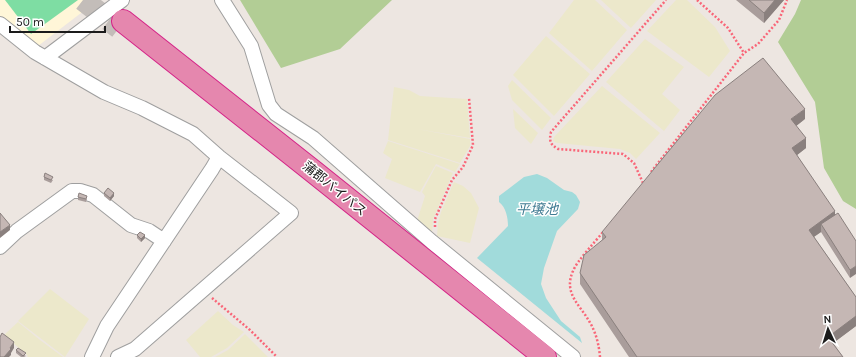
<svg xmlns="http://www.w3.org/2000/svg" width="856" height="357" viewBox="0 0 856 357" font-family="Karla,'Noto Sans JP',sans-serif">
<rect width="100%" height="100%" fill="#ede6e1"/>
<path fill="#fff6d8" d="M0 0H98L38 46 0 16Z"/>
<path fill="#ece8cb" d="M574 0H595L627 30 592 71 549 33Z
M601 0H656L631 28Z
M676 0H687L715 27 730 51 709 77 647 31Z
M546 36 590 74 554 116 513 75Z
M645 39 684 67 662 94 680 110 664 131 606 82Z
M512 80 551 118 542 130 512 100 508 86Z
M602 86 660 133 636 159 630 153 620 149 557 143 553 141 554 137Z
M394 87 409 90 420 96 467 99 470 138 417 129 470 139V146L460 163 388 140Z
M513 109 538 133 531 144 515 128Z
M388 141 460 164 455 172 436 164 420 192 385 178 392 159 383 153Z
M436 166 453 173 433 219 432 232 416 224 425 196 422 192Z
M454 182 463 186 471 193 479 208 470 243 437 236 438 223 441 212Z
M50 289 89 319 65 357 18 321Z
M218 311 233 325 244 332 227 348 211 357H200L186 340Z
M18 322 40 340 63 357H27L28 356 4 335Z
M245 334 268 357H215L228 350Z"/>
<path fill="#b2cd95" d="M240 0H392L340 49 281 68Z
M801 0H856V209L843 201 824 168 815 102 778 42 795 14Z"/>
<path fill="#7edda3" d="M5 0H78L31 34Z"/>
<path fill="#a1dbdb" d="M537 174 547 178 564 190 572 192 576 195 580 202 578 209 557 231 544 268 541 284 546 298 561 321 580 337 582 343 477 258 508 226C508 218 506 207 499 202V196L524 177Z"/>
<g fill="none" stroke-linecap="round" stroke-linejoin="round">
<path stroke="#c3bdb9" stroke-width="22" stroke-dasharray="22 11" stroke-linecap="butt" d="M83 0 119 28"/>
<defs>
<path id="street" d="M222 0 251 46 269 105 276 114 313 138 432 242 573 357
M0 24 35 52 104 92 142 108 193 134 219 157 291 213 135 349 118 357
M45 58 122 0
M0 247 17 231 72 191H80L93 195 131 225 149 231 164 241
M92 357 107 326 212 169 219 157"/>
<path id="highway" d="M123 21 314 172 545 357"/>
</defs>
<use href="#street" stroke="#9f9f9f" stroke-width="16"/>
<use href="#highway" stroke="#d52488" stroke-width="24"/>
<path stroke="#f96678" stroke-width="2.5" stroke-dasharray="2 2" stroke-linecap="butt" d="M697 0 728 28 744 53
M651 172 744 53 758 44 779 20 787 0
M643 183 634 163 623 154 558 149C550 144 549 141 551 132L666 0
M435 227V219L452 180 463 167 473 145 469 98
M212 298 250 330 277 357
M600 357C599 345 596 332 589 321 580 305 563 293 573 271 577 261 595 242 603 232"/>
<use href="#street" stroke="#fff" stroke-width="14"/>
<use href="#highway" stroke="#e587ae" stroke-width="22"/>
</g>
<path fill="#a99d9b" d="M736 0H784L764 23Z
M805 119 796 126 806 148 797 155 835 215 856 241 850 278 821 232 814 237 856 297V326L833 343 843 357H629L580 284V273L602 241V232Z
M44 177 53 180 51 183 44 180Z
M104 193 114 196 110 201 104 196Z
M78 197 87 199 86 202 78 200Z
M137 235 145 238 141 242 137 238Z
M16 350 26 356 24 357H21L16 353Z"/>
<path fill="#8a807e" d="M775 0H784L764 23V13Z
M805 109V119L791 130V119Z
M806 138V148L792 159V148Z
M114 193V196L110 201V198Z
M835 211V221L821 224V232L809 240V230Z
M10 225V230L0 238V232Z
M145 235V238L141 242V239Z
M856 266V274L850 278V270Z
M856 316V326L828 347V337Z
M14 342V348L11 353V355L9 357H4Z"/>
<path fill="#c5b7b4" stroke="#8a807e" d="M749 0H775L764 13Z
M763 58 805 109 791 119 806 138 792 148 835 211 809 230 856 297V316L828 337 843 357H637L580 273 584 255 606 237 602 232 715 95Z
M45 173 53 177 51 180 44 177Z
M108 188 114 193 110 198 104 193Z
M79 193 87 196 86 199 78 197Z
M0 213 10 225 0 232Z
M838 213 856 241V266L850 270 821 224Z
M140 232 145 235 141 239 137 235Z
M2 333 14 342 10 348 11 349 4 357H0V337Z
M18 348 26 353 23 356 16 350Z"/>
<g text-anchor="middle" stroke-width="3" stroke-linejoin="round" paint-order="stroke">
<g font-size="13" fill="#1b1b1b" stroke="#fff">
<text transform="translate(335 188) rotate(39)" y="5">蒲郡バイパス</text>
</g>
<g font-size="14" font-style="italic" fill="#417c93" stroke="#fff">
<text x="537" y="214">平壌池</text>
</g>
</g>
<g transform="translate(828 329) rotate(356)" stroke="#ffffff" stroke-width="3" paint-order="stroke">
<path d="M0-3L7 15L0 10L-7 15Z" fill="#1b1b1b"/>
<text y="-6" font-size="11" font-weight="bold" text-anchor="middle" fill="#1b1b1b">N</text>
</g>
<path d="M10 26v6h95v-6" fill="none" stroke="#1b1b1b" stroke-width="2"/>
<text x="16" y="26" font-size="12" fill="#1b1b1b" stroke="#ffffff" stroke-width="3" paint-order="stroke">50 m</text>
</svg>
